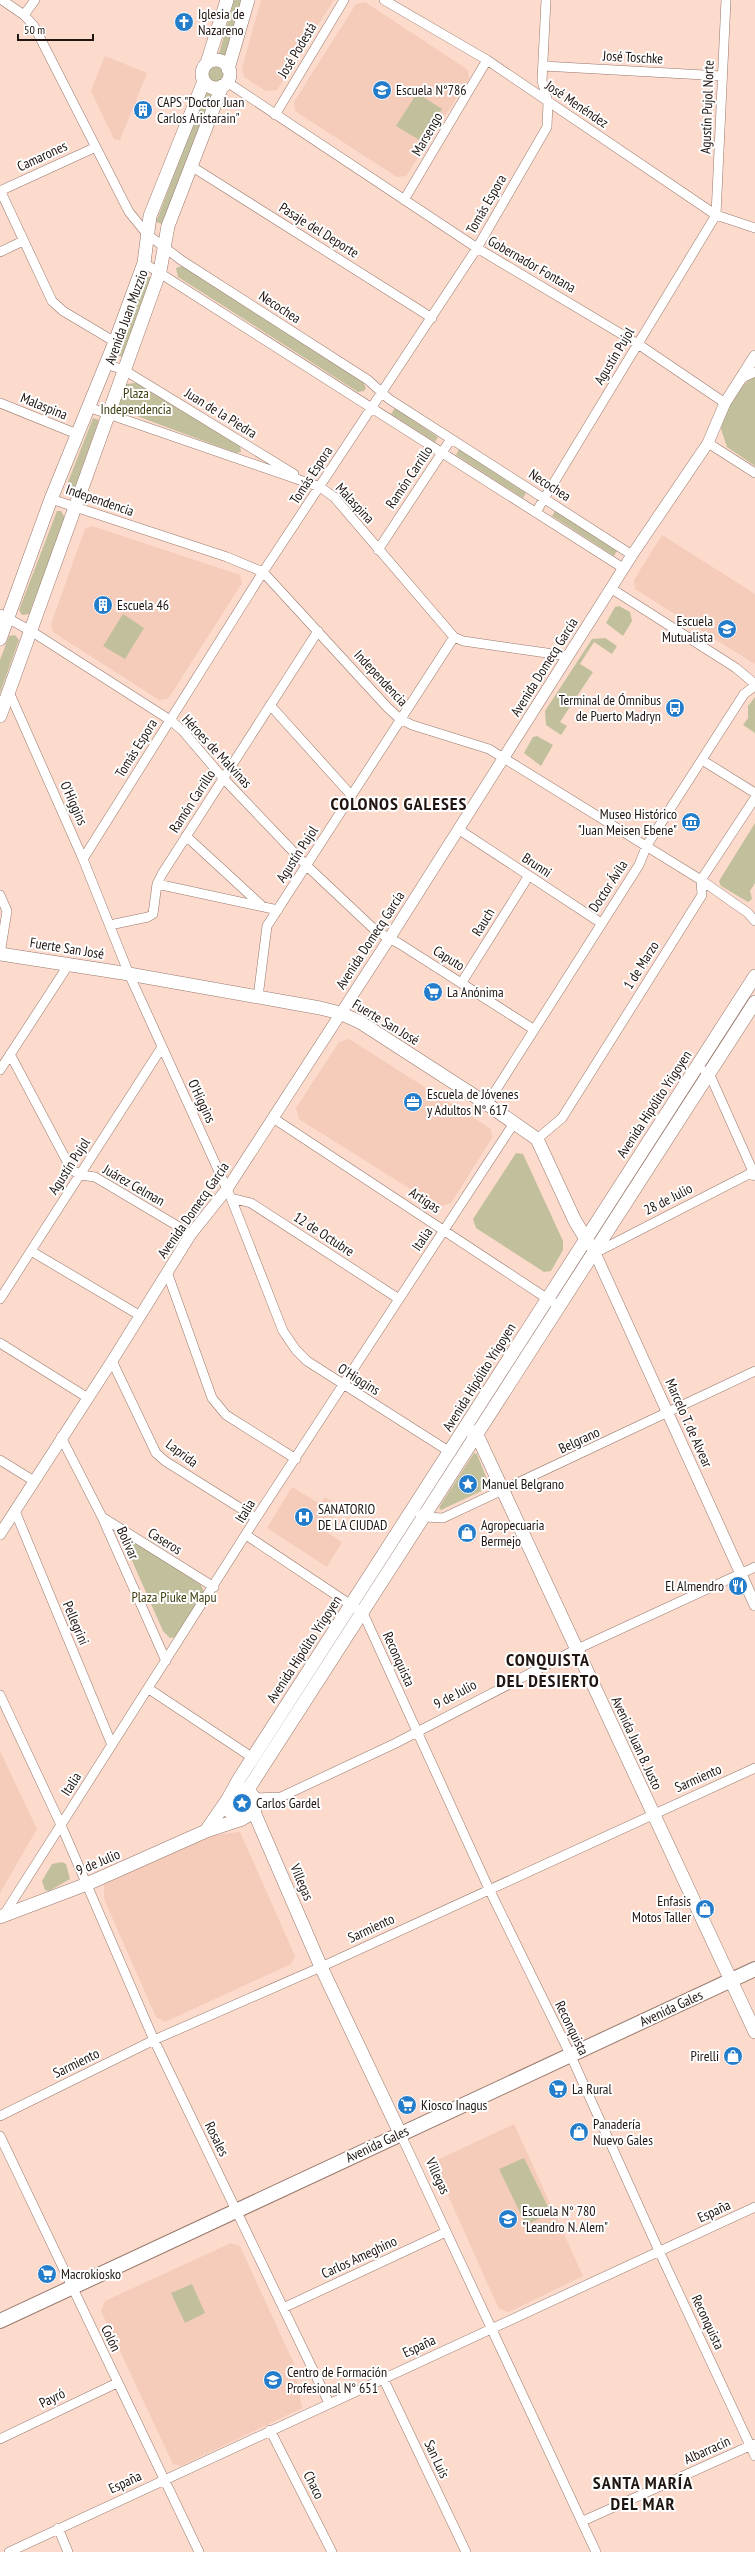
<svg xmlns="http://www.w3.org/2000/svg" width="755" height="2552" viewBox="0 0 755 2552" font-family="'PT Sans Narrow',sans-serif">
<rect width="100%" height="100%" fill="#fcdacc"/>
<path fill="#f5cbba" d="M261 0H334L277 90 266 91 244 77 242 68Z
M365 2 468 70 469 79 406 176 397 177 295 111 294 102 356 4Z
M105 56 147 73 120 140 114 139 91 91Z
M92 526 240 575 242 583 168 699 159 700 53 632 51 624 85 529Z
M662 535 755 594V664L635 589 634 580Z
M349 1039 491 1129 492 1138 451 1203 439 1207 299 1119 296 1108 339 1042Z
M292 1487 320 1504 325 1497 340 1507 325 1531 342 1542 327 1567 267 1528Z
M0 1751 37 1829 0 1893Z
M240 1832 295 1956 291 1964 165 2022 156 2017 104 1899V1884L213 1835Z
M514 2124 583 2276 509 2312 499 2309 433 2162Z
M231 2243 240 2246 300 2377 297 2379 302 2408 181 2466 173 2464 101 2311 105 2301Z"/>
<path fill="#c2c09c" d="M234 0H241L224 59 218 57Z
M208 75a8 8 0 1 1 16 0a8 8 0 1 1-16 0Z
M207 88 213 90 162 224 156 222Z
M417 93 442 109 421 141 396 126Z
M182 266 363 382 366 388 364 391 358 392 178 277 176 268Z
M146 276 152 278 123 357 117 355Z
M755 376V466L727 447 721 429C724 411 739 385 755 376Z
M136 383 240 446 241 452 236 453 126 412 119 406 126 384Z
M395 408 438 437 435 442 391 414Z
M93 418 99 420 74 490 66 487Z
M459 449 526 493 523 498 456 455Z
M57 511H61L65 518 29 614 22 615 19 610Z
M555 511 617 551 614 556 552 516Z
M619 606 630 612 632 621 623 636 606 623 615 607Z
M123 614 144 628 125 659 103 646Z
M15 635 19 640 0 693V660L9 636Z
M605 638 617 646 612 654 594 642 580 664 593 672 560 722 567 726 561 735 546 725 545 711 592 639Z
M755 697V733L743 725 748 718V706Z
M537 736 553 745 541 766 524 753 533 737Z
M755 823V883L750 891 752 899 748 902 721 886 719 881Z
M516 1153 523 1154 563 1241V1250L551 1271 544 1272 476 1228 473 1219Z
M474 1453 477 1454 490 1487 441 1510 439 1508 441 1504Z
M135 1541 201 1585 204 1592 178 1637 170 1638 163 1631 126 1547 129 1542Z
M62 1862 66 1864 70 1879 49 1891 45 1890 42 1881 52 1864Z
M524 2158 551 2213 526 2225 499 2169Z
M192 2284 205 2313 185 2323 171 2293Z"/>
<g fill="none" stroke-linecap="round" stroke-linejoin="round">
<defs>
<path id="minor" d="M2 0 24 15 34 26 129 212 147 234 181 260 368 380 389 399 632 555
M384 0 487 60 716 215 755 228
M24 15 35 0
M543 66 722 76
M227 82 477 248 638 344 725 403
M275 115 344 0
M191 166 432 318
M0 190 52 301 63 311 115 342
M0 191 96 147
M404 200 487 60
M0 252 23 241
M144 263 623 568
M106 364 124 370 294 474
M740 379 755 372
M0 403 77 434
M88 407 320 487 334 497 454 637 463 641 568 656
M708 443 755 473
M51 499 227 557 263 572 387 707 400 719 412 725 489 749 701 880 748 913 755 921
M536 512 716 215 726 0
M378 550 451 439
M612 589 736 668 755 684
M0 614 31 631 170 720 183 731 223 778 307 866 376 931 400 944 533 1029
M9 692 83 859 129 974 231 1198 283 1331 296 1350 307 1361 450 1452
M270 705 351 795
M702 760 755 793
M458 829 601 923
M186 836 261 905
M83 859 263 572 477 248 547 127 548 102 542 81 546 0
M157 884 278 910
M0 895 7 911 0 954
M110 925 148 917 153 914 157 884 162 874 318 631
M462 982 528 877
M258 997 267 926 454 637
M10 1054 71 1169 80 1175 95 1177 191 1234
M0 1070 69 964
M705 1071 709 1073 755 1176
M487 1104 639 865 647 845 744 694 755 686
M273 1118 560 1307
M537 1139 562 1118 702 895 701 880 755 798
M231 1198 251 1203 399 1299
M31 1251 139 1315
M595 1253 755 1171
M167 1272 212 1398 226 1415 296 1459
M0 1299 162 1047
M0 1343 88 1398
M112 1361 156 1453 165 1461 256 1518
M61 1437 102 1517 166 1661
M0 1460 34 1481
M15 1511 112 1745
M420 1514 425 1517 443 1518 755 1371
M102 1517 214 1587
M246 1535 363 1613 489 1889 570 2054 659 2251 755 2456
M149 1689 253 1758
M0 1695 61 1825 154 2040 329 2403
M255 1798 281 1797 396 1743 575 1650 755 1567
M3 1916 258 1515 514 1123
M0 2116 154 2040 321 1967 755 1768
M400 2133 596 2552
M0 2136 199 2552
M283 2308 446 2232
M383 2378 466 2552
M270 2430 332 2552
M0 2439 117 2383
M583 2521 754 2444
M58 2528 68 2552
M9 2552 755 2207"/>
<path id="tertiary" d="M595 1253 755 1605
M0 1534 112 1361 191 1234 227 1189 389 939 632 555 708 443 725 403 755 356"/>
<path id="secondary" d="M202 74a14 14 0 1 1 28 0a14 14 0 1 1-28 0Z
M207 63 227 0
M228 69 248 0
M0 639 51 499 115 342 144 263 150 216 204 81
M0 716 160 271 168 226 222 86
M0 954 129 974 320 1008 340 1013 360 1022 487 1104 537 1139 575 1221 589 1244
M471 1431 477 1435 755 2032
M247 1791 755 1002
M231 1795 243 1790C254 1793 258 1801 254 1812L242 1819 230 1812 228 1799 239 1779 755 976
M254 1812 321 1967 400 2133
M206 1831 228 1799
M0 1917 87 1884 206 1831 242 1819"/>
<path id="primary" d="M0 2321 755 1969"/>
</defs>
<use href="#minor" stroke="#97786c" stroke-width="10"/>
<use href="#tertiary" stroke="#97786c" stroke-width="12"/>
<use href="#secondary" stroke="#97786c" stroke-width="14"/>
<use href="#primary" stroke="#97786c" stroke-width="16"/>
<use href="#minor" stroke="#fff" stroke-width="9"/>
<use href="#tertiary" stroke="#fff" stroke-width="11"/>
<use href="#secondary" stroke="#fff" stroke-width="13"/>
<use href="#primary" stroke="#fff" stroke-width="14"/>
</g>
<defs>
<symbol id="church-disc" viewBox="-11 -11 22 22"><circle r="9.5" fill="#247dca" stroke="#fff"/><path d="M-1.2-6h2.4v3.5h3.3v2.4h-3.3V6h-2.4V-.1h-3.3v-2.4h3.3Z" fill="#fff"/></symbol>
<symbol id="school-disc" viewBox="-11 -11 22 22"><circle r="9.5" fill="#247dca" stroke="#fff"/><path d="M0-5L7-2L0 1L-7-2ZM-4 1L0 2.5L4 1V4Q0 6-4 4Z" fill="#fff"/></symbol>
<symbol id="building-disc" viewBox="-11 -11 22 22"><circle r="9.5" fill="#247dca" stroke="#fff"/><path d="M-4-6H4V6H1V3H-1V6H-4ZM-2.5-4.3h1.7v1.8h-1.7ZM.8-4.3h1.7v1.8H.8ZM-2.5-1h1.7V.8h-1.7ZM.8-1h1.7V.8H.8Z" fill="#fff"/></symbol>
<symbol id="bus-disc" viewBox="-11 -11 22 22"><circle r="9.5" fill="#247dca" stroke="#fff"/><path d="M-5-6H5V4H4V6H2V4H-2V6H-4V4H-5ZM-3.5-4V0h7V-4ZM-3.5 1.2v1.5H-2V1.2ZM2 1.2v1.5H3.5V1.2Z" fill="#fff"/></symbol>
<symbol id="museum-disc" viewBox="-11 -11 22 22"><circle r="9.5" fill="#247dca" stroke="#fff"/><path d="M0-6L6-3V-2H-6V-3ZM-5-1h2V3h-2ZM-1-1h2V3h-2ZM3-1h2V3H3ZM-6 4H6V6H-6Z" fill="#fff"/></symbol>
<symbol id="supermarket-disc" viewBox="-11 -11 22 22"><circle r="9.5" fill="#247dca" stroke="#fff"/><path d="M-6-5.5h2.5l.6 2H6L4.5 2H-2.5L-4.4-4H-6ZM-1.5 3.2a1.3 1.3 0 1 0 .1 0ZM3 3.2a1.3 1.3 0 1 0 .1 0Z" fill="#fff"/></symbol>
<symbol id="office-disc" viewBox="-11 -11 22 22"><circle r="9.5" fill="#247dca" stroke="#fff"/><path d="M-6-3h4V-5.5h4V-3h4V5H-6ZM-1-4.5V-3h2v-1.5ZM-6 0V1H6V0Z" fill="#fff"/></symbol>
<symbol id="sight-disc" viewBox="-11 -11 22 22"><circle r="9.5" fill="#247dca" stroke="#fff"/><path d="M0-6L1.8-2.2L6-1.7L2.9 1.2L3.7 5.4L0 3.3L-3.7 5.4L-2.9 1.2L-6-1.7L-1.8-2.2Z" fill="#fff"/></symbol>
<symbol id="hospital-disc" viewBox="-11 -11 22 22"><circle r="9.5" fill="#247dca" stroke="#fff"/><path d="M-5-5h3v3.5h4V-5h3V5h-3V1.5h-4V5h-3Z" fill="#fff"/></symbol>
<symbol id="shop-disc" viewBox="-11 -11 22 22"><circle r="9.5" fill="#247dca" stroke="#fff"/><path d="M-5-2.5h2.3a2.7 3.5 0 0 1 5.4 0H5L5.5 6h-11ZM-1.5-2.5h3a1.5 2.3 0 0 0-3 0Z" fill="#fff"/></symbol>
<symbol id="restaurant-disc" viewBox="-11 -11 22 22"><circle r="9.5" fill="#247dca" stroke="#fff"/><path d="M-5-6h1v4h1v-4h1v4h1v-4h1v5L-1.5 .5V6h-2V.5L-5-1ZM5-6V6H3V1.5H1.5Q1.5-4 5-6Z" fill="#fff"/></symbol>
</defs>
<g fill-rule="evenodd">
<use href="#church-disc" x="173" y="11" width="22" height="22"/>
<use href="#school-disc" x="371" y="79" width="22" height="22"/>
<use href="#building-disc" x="132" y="99" width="22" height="22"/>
<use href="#building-disc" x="92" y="594" width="22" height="22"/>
<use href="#school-disc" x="716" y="618" width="22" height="22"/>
<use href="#bus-disc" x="664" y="697" width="22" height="22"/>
<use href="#museum-disc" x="680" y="811" width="22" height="22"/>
<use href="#supermarket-disc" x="422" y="981" width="22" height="22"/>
<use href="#office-disc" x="402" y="1091" width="22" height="22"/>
<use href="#sight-disc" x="457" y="1473" width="22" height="22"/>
<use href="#hospital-disc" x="293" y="1506" width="22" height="22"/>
<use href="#shop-disc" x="456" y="1522" width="22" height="22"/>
<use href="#restaurant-disc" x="727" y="1575" width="22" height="22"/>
<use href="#sight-disc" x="231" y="1792" width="22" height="22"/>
<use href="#shop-disc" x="694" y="1898" width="22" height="22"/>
<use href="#shop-disc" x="722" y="2045" width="22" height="22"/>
<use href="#supermarket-disc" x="547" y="2078" width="22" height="22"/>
<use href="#supermarket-disc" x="396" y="2094" width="22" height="22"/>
<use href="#shop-disc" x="568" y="2121" width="22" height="22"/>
<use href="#school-disc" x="497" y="2208" width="22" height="22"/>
<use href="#supermarket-disc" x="36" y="2263" width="22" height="22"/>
<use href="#school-disc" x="262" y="2369" width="22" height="22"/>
</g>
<g text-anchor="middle" stroke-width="4" stroke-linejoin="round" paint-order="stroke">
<g font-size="14" fill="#201510" stroke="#fff" text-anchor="start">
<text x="198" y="19">Iglesia de<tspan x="198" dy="16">Nazareno</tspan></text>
<text x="396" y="95">Escuela N°786</text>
<text x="157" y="107">CAPS "Doctor Juan<tspan x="157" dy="16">Carlos Aristarain"</tspan></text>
<text x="117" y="610">Escuela 46</text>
<text x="713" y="626" text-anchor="end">Escuela<tspan x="713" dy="16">Mutualista</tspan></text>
<text x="661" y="705" text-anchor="end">Terminal de Ómnibus<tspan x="661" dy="16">de Puerto Madryn</tspan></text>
<text x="677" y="819" text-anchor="end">Museo Histórico<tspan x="677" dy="16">"Juan Meisen Ebene"</tspan></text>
<text x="447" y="997">La Anónima</text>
<text x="427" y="1099">Escuela de Jóvenes<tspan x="427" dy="16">y Adultos N° 617</tspan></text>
<text x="482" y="1489">Manuel Belgrano</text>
<text x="318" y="1514">SANATORIO<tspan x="318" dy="16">DE LA CIUDAD</tspan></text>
<text x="481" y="1530">Agropecuaria<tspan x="481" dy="16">Bermejo</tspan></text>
<text x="724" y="1591" text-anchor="end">El Almendro</text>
<text x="256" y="1808">Carlos Gardel</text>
<text x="691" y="1906" text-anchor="end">Enfasis<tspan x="691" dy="16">Motos Taller</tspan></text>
<text x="719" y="2061" text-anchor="end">Pirelli</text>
<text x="572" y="2094">La Rural</text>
<text x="421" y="2110">Kiosco Inagus</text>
<text x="593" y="2129">Panadería<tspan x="593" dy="16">Nuevo Gales</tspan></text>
<text x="522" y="2216">Escuela N° 780<tspan x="522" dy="16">"Leandro N. Alem"</tspan></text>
<text x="61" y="2279">Macrokiosko</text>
<text x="287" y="2377">Centro de Formación<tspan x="287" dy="16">Profesional N° 651</tspan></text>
</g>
<g font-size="14" fill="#201510" stroke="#fff">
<text transform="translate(297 50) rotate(-59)" y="5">José Podestá</text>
<text transform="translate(633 57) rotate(3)" y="5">José Toschke</text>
<text transform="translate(577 104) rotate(34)" y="5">José Menéndez</text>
<text transform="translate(707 107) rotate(-88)" y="5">Agustín Pujol Norte</text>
<text transform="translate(427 134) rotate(-60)" y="5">Marsengo</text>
<text transform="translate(42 156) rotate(-25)" y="5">Camarones</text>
<text transform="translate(486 204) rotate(-60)" y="5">Tomás Espora</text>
<text transform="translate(319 230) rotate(32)" y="5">Pasaje del Deporte</text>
<text transform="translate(532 264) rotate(30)" y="5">Gobernador Fontana</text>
<text transform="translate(280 307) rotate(33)" y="5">Necochea</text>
<text transform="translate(126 317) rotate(-70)" y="5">Avenida Juan Muzzio</text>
<text transform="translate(614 356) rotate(-59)" y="5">Agustín Pujol</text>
<text transform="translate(44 406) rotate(22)" y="5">Malaspina</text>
<text transform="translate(221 413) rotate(32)" y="5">Juan de la Piedra</text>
<text transform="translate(311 475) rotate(-57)" y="5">Tomás Espora</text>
<text transform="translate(409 477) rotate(-56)" y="5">Ramón Carrillo</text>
<text transform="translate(550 485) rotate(33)" y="5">Necochea</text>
<text transform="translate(100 500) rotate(19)" y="5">Independencia</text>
<text transform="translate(355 503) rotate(47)" y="5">Malaspina</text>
<text transform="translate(544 667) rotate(-58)" y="5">Avenida Domecq García</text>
<text transform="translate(381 678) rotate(47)" y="5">Independencia</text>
<text transform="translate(136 748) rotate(-58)" y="5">Tomás Espora</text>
<text transform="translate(217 751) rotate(47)" y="5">Héroes de Malvinas</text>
<text transform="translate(192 801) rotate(-57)" y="5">Ramón Carrillo</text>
<text transform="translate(74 803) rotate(66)" y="5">O'Higgins</text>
<text transform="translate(297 854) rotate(-57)" y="5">Agustín Pujol</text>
<text transform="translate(537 865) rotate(33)" y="5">Brunni</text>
<text transform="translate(608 886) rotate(-57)" y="5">Doctor Ávila</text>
<text transform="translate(483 922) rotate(-58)" y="5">Rauch</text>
<text transform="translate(370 940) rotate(-57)" y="5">Avenida Domecq García</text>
<text transform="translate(67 948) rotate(9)" y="5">Fuerte San José</text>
<text transform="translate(449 958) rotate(32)" y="5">Caputo</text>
<text transform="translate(641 965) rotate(-58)" y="5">1 de Marzo</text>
<text transform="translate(386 1022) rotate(31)" y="5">Fuerte San José</text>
<text transform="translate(202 1101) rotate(65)" y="5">O'Higgins</text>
<text transform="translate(654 1104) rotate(-57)" y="5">Avenida Hipólito Yrigoyen</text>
<text transform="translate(69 1166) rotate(-57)" y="5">Agustín Pujol</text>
<text transform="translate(134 1185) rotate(30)" y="5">Juárez Celman</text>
<text transform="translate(668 1199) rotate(-27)" y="5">28 de Julio</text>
<text transform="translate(425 1200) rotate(33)" y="5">Artigas</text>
<text transform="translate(193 1210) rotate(-55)" y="5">Avenida Domecq García</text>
<text transform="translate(324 1234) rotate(33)" y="5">12 de Octubre</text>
<text transform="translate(422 1239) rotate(-56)" y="5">Italia</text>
<text transform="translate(479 1377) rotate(-58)" y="5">Avenida Hipólito Yrigoyen</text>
<text transform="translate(359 1379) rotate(32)" y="5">O'Higgins</text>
<text transform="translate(689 1423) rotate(66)" y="5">Marcelo T. de Alvear</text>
<text transform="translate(579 1440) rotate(-25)" y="5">Belgrano</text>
<text transform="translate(182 1453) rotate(37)" y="5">Laprida</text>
<text transform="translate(245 1511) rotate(-58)" y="5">Italia</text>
<text transform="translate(165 1541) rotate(32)" y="5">Caseros</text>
<text transform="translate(128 1543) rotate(66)" y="5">Bolívar</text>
<text transform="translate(76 1623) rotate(67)" y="5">Pellegrini</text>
<text transform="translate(304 1649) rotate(-57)" y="5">Avenida Hipólito Yrigoyen</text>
<text transform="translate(399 1659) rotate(66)" y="5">Reconquista</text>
<text transform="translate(455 1694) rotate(-28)" y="5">9 de Julio</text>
<text transform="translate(637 1743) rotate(65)" y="5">Avenida Juan B. Justo</text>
<text transform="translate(698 1778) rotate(-24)" y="5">Sarmiento</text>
<text transform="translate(71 1784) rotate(-57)" y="5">Italia</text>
<text transform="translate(98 1862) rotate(-23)" y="5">9 de Julio</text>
<text transform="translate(302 1882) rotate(67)" y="5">Villegas</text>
<text transform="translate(371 1928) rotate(-25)" y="5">Sarmiento</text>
<text transform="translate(671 2008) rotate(-25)" y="5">Avenida Gales</text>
<text transform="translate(572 2028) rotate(64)" y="5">Reconquista</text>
<text transform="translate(76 2063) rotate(-26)" y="5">Sarmiento</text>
<text transform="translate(217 2139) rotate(64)" y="5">Rosales</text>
<text transform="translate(377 2144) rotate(-25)" y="5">Avenida Gales</text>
<text transform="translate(438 2176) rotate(65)" y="5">Villegas</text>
<text transform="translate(714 2211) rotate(-25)" y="5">España</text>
<text transform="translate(359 2257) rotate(-25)" y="5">Carlos Ameghino</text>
<text transform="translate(708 2322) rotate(65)" y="5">Reconquista</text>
<text transform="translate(111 2338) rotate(65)" y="5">Colón</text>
<text transform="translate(419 2346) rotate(-25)" y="5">España</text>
<text transform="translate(52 2398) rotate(-26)" y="5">Payró</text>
<text transform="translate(707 2450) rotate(-24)" y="5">Albarracín</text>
<text transform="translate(437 2459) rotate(65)" y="5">San Luis</text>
<text transform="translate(125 2482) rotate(-25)" y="5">España</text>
<text transform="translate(314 2485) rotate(63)" y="5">Chaco</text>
</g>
<g font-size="14" fill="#403d10" stroke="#fff">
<text x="136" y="398">Plaza<tspan x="136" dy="16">Independencia</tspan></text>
<text x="174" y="1602">Plaza Piuke Mapu</text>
</g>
<g font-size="18" font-weight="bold" letter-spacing="1" fill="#201510" stroke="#fff">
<text x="399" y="810">COLONOS GALESES</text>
<text x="548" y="1666">CONQUISTA<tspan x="548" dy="21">DEL DESIERTO</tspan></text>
<text x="643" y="2489">SANTA MARÍA<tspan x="643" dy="21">DEL MAR</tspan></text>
</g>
</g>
<path d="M18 34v6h75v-6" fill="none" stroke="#201510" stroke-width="2"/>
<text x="24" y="34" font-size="12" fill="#201510" stroke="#ffffff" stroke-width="3" paint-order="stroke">50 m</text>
</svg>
